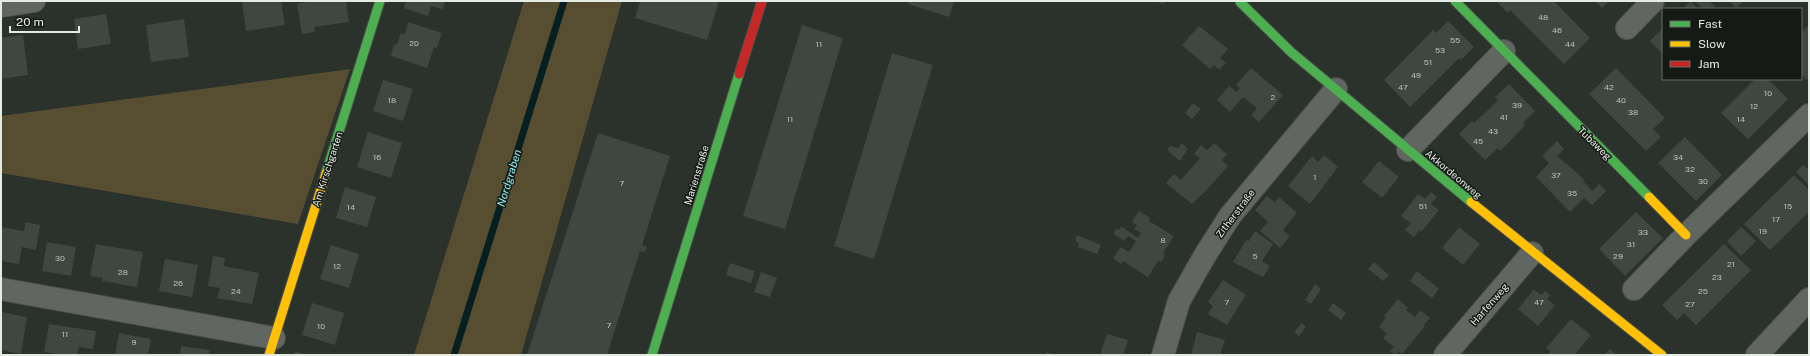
<svg xmlns="http://www.w3.org/2000/svg" width="1810" height="356" viewBox="0 0 1810 356" font-family="'Public Sans',sans-serif">
<rect width="100%" height="100%" fill="#2b312b"/>
<path fill="#574e32" d="M524 1H622L521 355H414Z
M350 69 298 224 1 173V116Z"/>
<g fill="none" stroke-linecap="round" stroke-linejoin="round">
<path stroke="#061f20" stroke-width="7" d="M454 355 564 1"/>
</g>
<path fill="#404642" d="M242 1H281L285 25 246 31Z
M310 1H346L349 22 314 27 315 32 302 34 297 4Z
M406 1H445L443 9 431 6 428 16 404 8Z
M640 1H719L707 40 635 18Z
M909 1H954L949 17 908 4Z
M1156 1H1165L1164 4Z
M1496 1H1554L1590 38 1564 64 1510 10 1508 13Z
M1595 1H1609L1602 8Z
M1690 1 1698 9H1683Z
M1695 1H1709L1715 6 1712 9H1703Z
M1729 1H1744L1736 8Z
M106 14 111 44 78 49 74 19Z
M184 19 189 57 151 62 146 25Z
M1448 21 1474 47 1461 60 1459 58 1410 107 1384 80 1433 30 1436 33Z
M408 22 442 33 437 48 434 47 427 68 391 56 394 44 397 45 401 33 405 34Z
M802 25 843 38 785 229 743 216Z
M1809 25V78L1807 80 1801 74V33Z
M1199 26 1228 49 1220 58 1226 63 1219 70 1214 65 1210 69 1182 45Z
M1663 28V54L1650 41Z
M23 35 28 75 1 79V38Z
M892 53 933 65 874 259 834 246Z
M1251 68 1283 95 1259 122 1251 115 1257 108 1243 97 1230 112 1217 100 1229 86 1237 92 1240 88 1236 85Z
M1616 68 1665 118 1653 129 1661 137 1646 151 1589 94Z
M1755 79H1768L1788 99 1748 139 1721 113Z
M383 80 413 89 403 121 373 111Z
M1509 84 1535 111 1523 123 1525 125 1513 138 1500 151 1498 148 1485 160 1459 134 1472 121 1474 123 1486 112 1498 100 1495 97Z
M1193 103 1201 109 1192 119 1185 113Z
M368 132 402 143 391 178 357 167Z
M598 133 670 156 642 245 647 247 645 252 640 251 607 355H527Z
M1685 137 1722 175 1696 201 1658 163Z
M1557 141 1564 149 1557 156 1576 172 1584 180 1583 181 1592 191 1599 184 1606 191 1592 205 1584 198 1570 212 1536 177 1549 163 1542 156Z
M1182 143 1188 149 1180 161 1167 150 1170 146 1178 148Z
M1214 143 1227 154 1222 160 1228 166 1201 196H1200L1192 204 1166 183 1174 174 1181 180 1200 158 1194 154 1201 145 1207 150Z
M1324 155 1338 167 1310 204 1288 186 1312 156 1318 162Z
M1379 161 1399 177 1382 198 1362 182Z
M1803 165 1809 170V185L1796 172Z
M1794 175 1809 190V212L1770 250 1744 224Z
M345 187 376 197 367 227 336 218Z
M1431 192 1437 197 1431 204 1439 210 1421 232 1419 230 1414 237 1405 230 1411 223 1401 216 1418 194 1425 199Z
M1267 196 1275 202 1279 197 1297 213 1283 230 1290 236 1280 248 1260 231 1268 222 1255 210Z
M1139 211 1150 218 1149 221 1174 236 1163 253 1165 255 1163 259 1161 262 1158 261 1148 277 1123 261 1121 264 1113 258 1121 247 1129 252 1136 241 1128 236 1124 241 1114 234 1116 229 1119 230 1121 226 1138 238 1141 233 1134 229 1137 225 1132 222Z
M1636 212 1663 238 1625 276 1599 249Z
M26 222 40 225 36 250 22 247 19 264 1 261V227L24 231Z
M1459 227 1480 244 1463 265 1442 248Z
M1741 227 1756 241 1741 256 1727 241Z
M1255 231 1273 244 1262 261 1270 266 1263 277 1233 262 1246 240 1249 241Z
M1077 235 1101 245 1097 254 1078 247 1079 243 1075 241Z
M47 242 76 247 71 276 42 271Z
M96 244 143 252 137 287 102 281 103 278 90 276Z
M1724 244 1751 270 1696 325 1684 313 1677 320 1662 305Z
M331 245 359 254 349 288 320 279Z
M213 256 225 258 224 266 259 273 252 304 217 298 220 288 208 286Z
M165 259 198 265 192 297 159 291Z
M1374 262 1389 275 1383 281 1368 269Z
M730 263 755 271 751 283 726 275Z
M1417 271 1439 289 1432 298 1410 281Z
M761 272 777 278 770 297 754 292Z
M1223 280 1246 295 1227 325 1208 314 1213 306 1208 302Z
M1315 284 1321 289 1311 304 1305 300Z
M1534 289 1541 295 1545 291 1550 295 1547 299 1555 305 1538 326 1518 309Z
M1398 299 1408 308 1406 310 1415 317 1420 310 1430 318 1424 325 1425 326 1402 354 1399 352 1395 355 1390 351 1394 347 1383 338 1387 334 1379 327 1386 318 1384 316Z
M312 303 344 313 335 345 302 335Z
M1333 303 1346 313 1341 320 1328 310Z
M1 312 27 317 21 354 1 350Z
M1571 319 1591 335 1575 354 1577 355H1548L1550 351 1546 348Z
M1302 323 1306 327 1299 336 1294 332Z
M49 324 96 331 93 349 79 347 77 355H62L44 352Z
M1197 332 1225 340 1220 355H1191Z
M119 333 151 339 148 355H115Z
M1107 334 1128 340 1123 355H1100Z
M181 346 210 350 209 355H180Z
M1610 349 1617 355H1604Z
M295 351 308 355H294Z
M1046 352 1056 355H1046Z"/>
<g fill="none" stroke-linecap="round" stroke-linejoin="round">
<defs>
<path id="street" d="M1 6 34 1
M1627 28 1653 1
M1408 150 1504 51
M1 289 274 338
M1634 289 1686 235 1809 115
M1163 355 1179 301 1204 257 1230 216 1336 89
M1445 355 1532 253
M1757 355 1809 299"/>
<path id="fast" d="M1455 1 1649 197
M1240 2 1291 52 1471 202
M326 173 380 1
M652 355 739 74"/>
<path id="slow" d="M1649 197 1686 235
M1471 202 1662 355
M269 355 326 173"/>
<path id="jam" d="M739 74 762 1"/>
</defs>
<use href="#street" stroke="#4a4f4a" stroke-width="24"/>
<use href="#fast" stroke="#4a4f4a" stroke-width="11"/>
<use href="#slow" stroke="#4a4f4a" stroke-width="11"/>
<use href="#jam" stroke="#4a4f4a" stroke-width="11"/>
<use href="#street" stroke="#616661" stroke-width="22"/>
<use href="#fast" stroke="#4caf50" stroke-width="9"/>
<use href="#slow" stroke="#ffc107" stroke-width="9"/>
<use href="#jam" stroke="#c62828" stroke-width="9"/>
</g>
<g text-anchor="middle" stroke-width="3" stroke-linejoin="round" paint-order="stroke">
<g font-size="8" fill="#bac2bb">
<text x="1543" y="20">48</text>
<text x="1557" y="33">46</text>
<text x="1455" y="43">55</text>
<text x="414" y="46">20</text>
<text x="819" y="47">11</text>
<text x="1570" y="47">44</text>
<text x="1440" y="53">53</text>
<text x="1428" y="65">51</text>
<text x="1416" y="78">49</text>
<text x="1403" y="90">47</text>
<text x="1609" y="90">42</text>
<text x="1768" y="96">10</text>
<text x="1273" y="100">2</text>
<text x="392" y="103">18</text>
<text x="1621" y="103">40</text>
<text x="1517" y="108">39</text>
<text x="1754" y="109">12</text>
<text x="1633" y="115">38</text>
<text x="1504" y="120">41</text>
<text x="790" y="122">11</text>
<text x="1741" y="122">14</text>
<text x="1493" y="134">43</text>
<text x="1478" y="144">45</text>
<text x="377" y="160">16</text>
<text x="1678" y="160">34</text>
<text x="1690" y="172">32</text>
<text x="1556" y="178">37</text>
<text x="1315" y="180">1</text>
<text x="1703" y="184">30</text>
<text x="622" y="186">7</text>
<text x="1572" y="196">35</text>
<text x="1423" y="209">51</text>
<text x="1788" y="209">15</text>
<text x="351" y="210">14</text>
<text x="1776" y="222">17</text>
<text x="1763" y="234">19</text>
<text x="1643" y="235">33</text>
<text x="1163" y="243">8</text>
<text x="1631" y="247">31</text>
<text x="1255" y="259">5</text>
<text x="1618" y="259">29</text>
<text x="60" y="261">30</text>
<text x="1731" y="267">21</text>
<text x="337" y="269">12</text>
<text x="123" y="275">28</text>
<text x="1717" y="280">23</text>
<text x="178" y="286">26</text>
<text x="236" y="294">24</text>
<text x="1703" y="294">25</text>
<text x="1227" y="305">7</text>
<text x="1539" y="305">47</text>
<text x="1690" y="307">27</text>
<text x="609" y="328">7</text>
<text x="321" y="329">10</text>
<text x="65" y="337">11</text>
<text x="134" y="345">9</text>
</g>
<g font-size="10" fill="#e3ebe3" stroke="#151a15">
<text transform="translate(1595 143) rotate(45)" y="4">Tubaweg</text>
<text transform="translate(327 169) rotate(-72)" y="4">Am Kirschgarten</text>
<text transform="translate(1454 174) rotate(40)" y="4">Akkordeonweg</text>
<text transform="translate(696 175) rotate(-73)" y="4">Marienstraße</text>
<text transform="translate(1235 213) rotate(-53)" y="4">Zitherstraße</text>
<text transform="translate(1489 304) rotate(-49)" y="4">Harfenweg</text>
</g>
<g font-size="11" font-style="italic" fill="#95eff6" stroke="#151a15">
<text transform="translate(509 178) rotate(-73)" y="4">Nordgraben</text>
</g>
</g>
<rect width="1810" height="356" fill="none" stroke="#e3ebe3" stroke-width="4"/>
<rect x="1662" y="8" width="140" height="72" fill="#151a15" stroke="#676e67"/>
<rect x="1670" y="21" width="20" height="6" fill="#4caf50" stroke="#676e67"/>
<text x="1698" y="28" font-size="12" fill="#e3ebe3">Fast</text>
<rect x="1670" y="41" width="20" height="6" fill="#ffc107" stroke="#676e67"/>
<text x="1698" y="48" font-size="12" fill="#e3ebe3">Slow</text>
<rect x="1670" y="61" width="20" height="6" fill="#c62828" stroke="#676e67"/>
<text x="1698" y="68" font-size="12" fill="#e3ebe3">Jam</text>
<path d="M10 26v6h69v-6" fill="none" stroke="#e3ebe3" stroke-width="2"/>
<text x="16" y="26" font-size="12" fill="#e3ebe3" stroke="#151a15" stroke-width="3" paint-order="stroke">20 m</text>
</svg>
